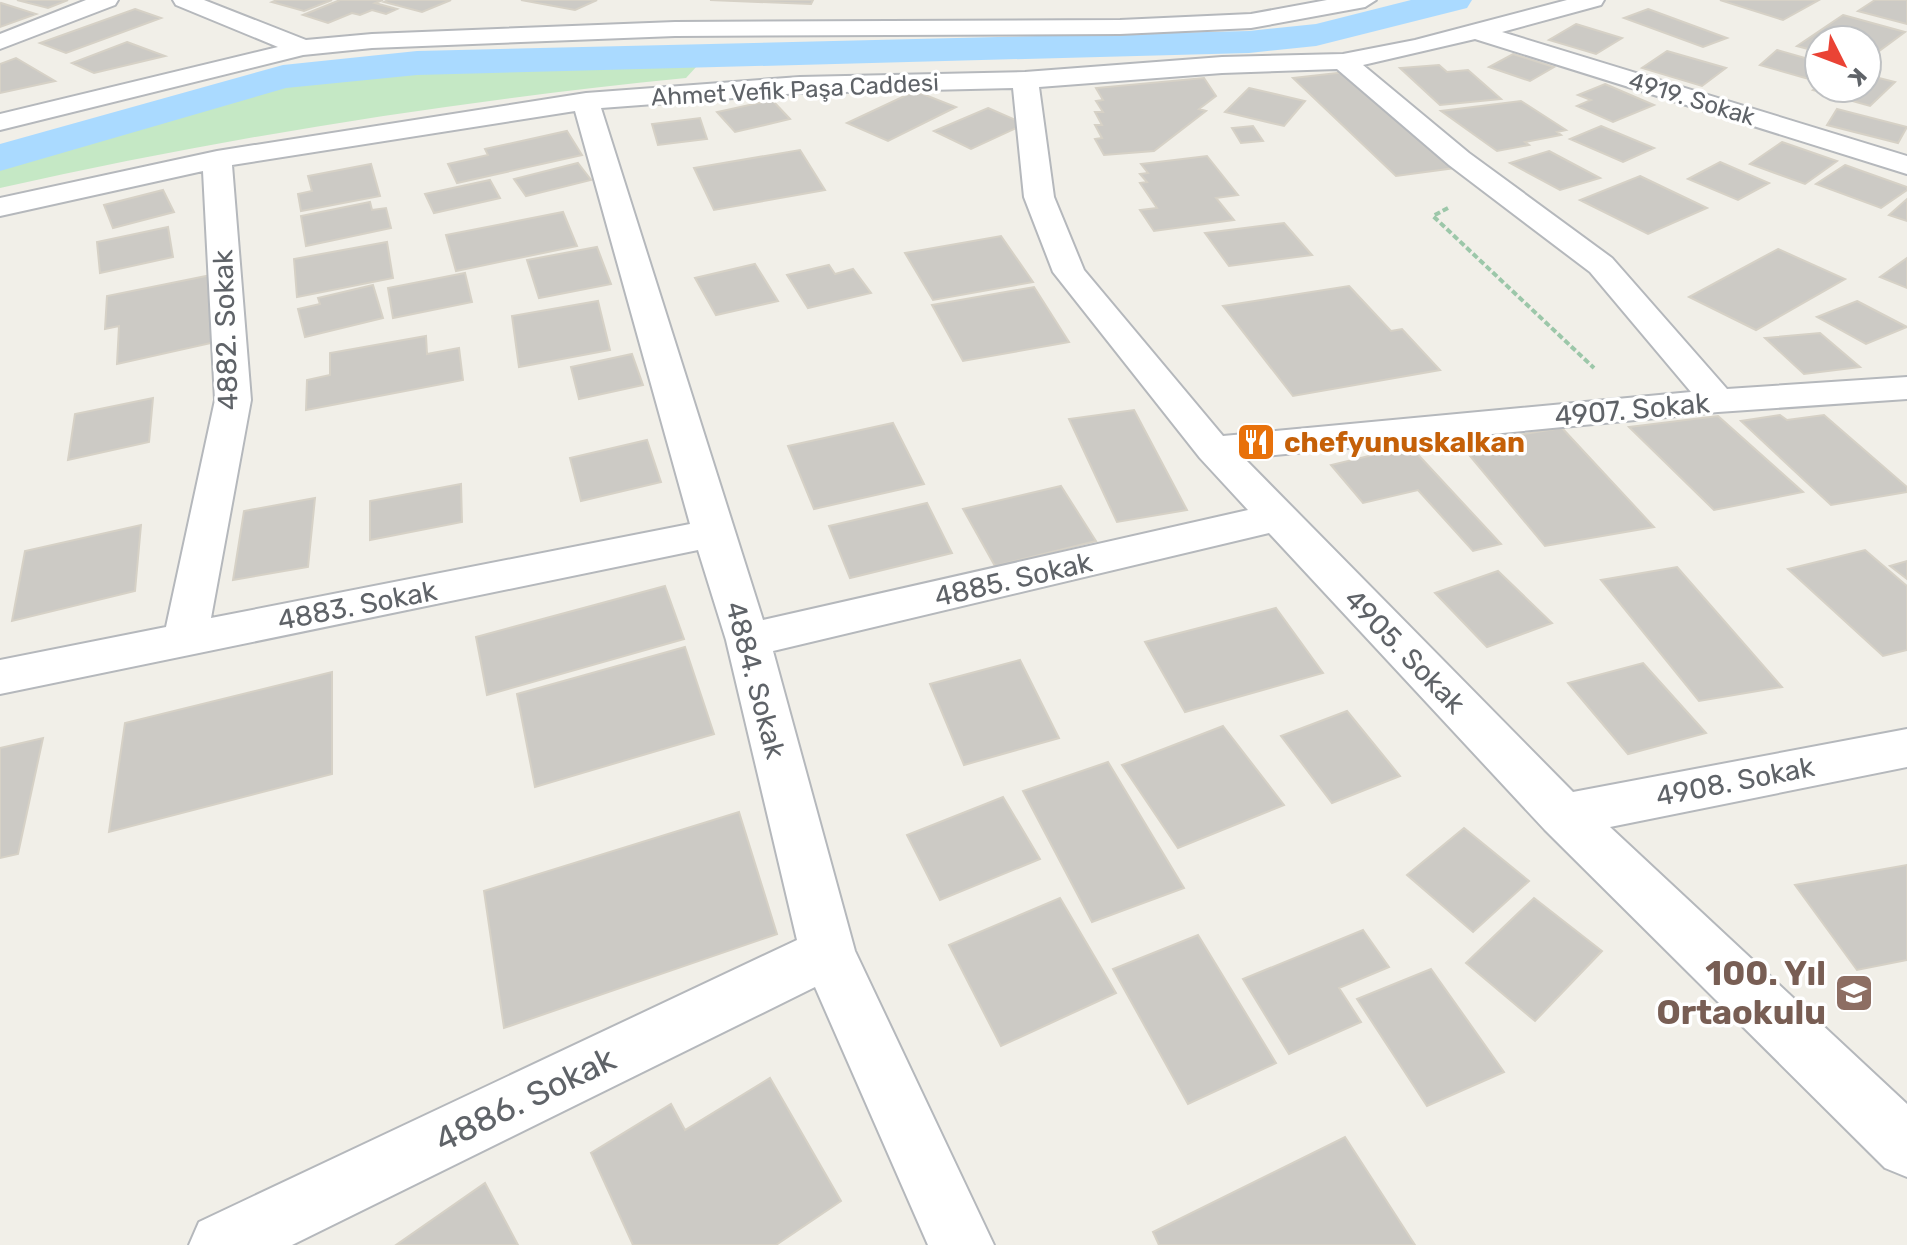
<svg xmlns="http://www.w3.org/2000/svg" width="1907" height="1245" viewBox="0 0 1907 1245" font-family="Rubik,sans-serif">
<rect width="100%" height="100%" fill="#f1efe8"/>
<path fill="#c5e8c5" d="M588 66H697L686 78C455 101 227 137 0 188V166C87 138 175 107 265 91 371 71 480 71 588 66Z"/>
<g fill="none" stroke-linecap="round" stroke-linejoin="round">
<path fill="#aadaff" fill-rule="evenodd" d="M1411 0H1472L1467 8 1316 46 1249 53 417 75 286 88 0 171V144L283 65 417 51 1249 31 1316 24Z"/>
</g>
<path fill="#cccac5" stroke="#d6d1c6" stroke-width="2" d="M17 0H68L48 8Z
M277 0H332L304 11 272 2Z
M340 0H383L375 3 397 9 386 14 372 10 360 15 352 13 328 23 303 15Z
M388 0H451L422 12 384 2Z
M521 0H597L575 10Z
M710 0H813L811 4Z
M1720 0H1819L1783 20Z
M1875 0H1907V24L1858 11Z
M0 4 1 3 36 14 0 27Z
M135 9 161 18 66 53 40 43Z
M1648 9 1727 38 1703 47 1624 18Z
M1843 15 1905 32 1867 60V40H1819V52L1797 46Z
M1576 24 1622 38 1596 54 1549 40Z
M127 42 165 56 94 73 72 63Z
M1777 50 1819 62V82L1760 65Z
M1667 51 1726 68 1702 86 1642 68Z
M1513 54 1554 67 1530 81 1489 67Z
M16 58 55 81 0 93V64Z
M1439 65 1447 72 1468 70 1501 99 1440 105 1400 68Z
M1346 72 1455 168 1396 176 1293 78Z
M1867 75 1895 82 1870 106 1813 90 1819 85V88H1867Z
M1204 78 1216 96 1199 109 1206 111 1154 151 1104 155 1095 139 1102 138 1095 125H1102L1095 112H1103L1096 101 1103 100 1096 88Z
M1605 84 1654 105 1613 122 1577 106 1591 100 1578 95Z
M1249 88 1305 101 1284 126 1225 112Z
M915 91 956 107 888 141 847 123Z
M772 100 790 119 735 132 717 112Z
M1521 101 1566 130 1557 132 1561 135 1525 142 1529 145 1497 151 1441 111Z
M988 108 1025 124 971 149 934 131Z
M1837 109 1907 127 1898 143 1827 125Z
M700 118 707 139 658 145 652 124Z
M1253 126 1263 141 1241 143 1232 128Z
M1601 126 1654 148 1623 162 1570 139Z
M567 131 582 155 457 183 448 164 488 155 485 149Z
M1782 142 1837 161 1805 184 1750 164Z
M800 150 825 190 714 210 694 168Z
M1549 151 1600 178 1560 190 1510 163Z
M1207 156 1238 195 1216 198 1234 220 1154 231 1140 210 1157 208 1140 183 1147 182 1140 174 1148 173 1141 164Z
M1720 162 1769 183 1738 200 1688 179Z
M578 163 591 180 526 196 514 179Z
M371 164 380 196 301 211 298 194 312 191 308 176Z
M1845 165 1907 187V190L1881 208 1816 184Z
M1640 176 1707 208 1648 234 1580 200Z
M490 180 500 198 434 213 425 194Z
M163 190 174 212 113 228 104 205Z
M1907 199V221L1889 215Z
M370 202 372 210 386 208 391 228 306 246 301 216Z
M563 212 577 246 456 271 446 235Z
M1284 223 1312 255 1229 266 1205 233Z
M168 227 173 257 100 273 97 242Z
M1001 236 1033 282 933 300 905 253Z
M387 242 393 278 297 297 294 259Z
M597 247 611 284 539 298 527 260Z
M1778 249 1845 279 1756 330 1689 297Z
M1907 258V288L1880 277Z
M755 264 778 301 716 315 695 278Z
M829 265 835 274 853 269 871 293 808 308 787 275Z
M465 273 472 302 393 318 388 288Z
M216 274 220 341 117 364 119 326 105 329 107 296Z
M373 285 383 318 305 337 298 309 320 304 318 298Z
M1349 286 1391 331 1402 329 1440 370 1293 396 1223 306Z
M1034 287 1069 342 963 361 932 305Z
M598 301 610 350 519 367 512 316Z
M1857 301 1907 327 1866 344 1817 317Z
M1820 333 1860 367 1804 374 1765 338Z
M426 336 427 354 459 348 463 380 306 410 307 380 330 375V353Z
M632 354 643 385 579 399 571 367Z
M153 398 149 442 68 460 75 414Z
M1134 410 1187 510 1117 522 1069 419Z
M1780 415 1787 420 1824 415 1907 487V492L1831 505 1741 421Z
M1718 416 1803 492 1714 510 1629 427Z
M893 423 924 484 814 509 788 446Z
M1562 428 1654 527 1545 546 1460 444Z
M647 440 661 482 581 501 570 458Z
M1410 446 1501 544 1473 551 1418 490 1363 503 1331 465Z
M461 484 462 522 370 540V501Z
M1061 486 1096 541 995 566 963 509Z
M315 498 308 567 233 580 244 511Z
M927 503 952 553 850 578 829 526Z
M141 525 135 591 12 621 25 551Z
M1865 550 1907 586V650L1883 656 1788 569Z
M1907 561V579L1890 566Z
M1677 567 1782 687 1699 701 1601 580Z
M1498 571 1552 623 1487 647 1435 593Z
M665 586 684 639 487 695 476 637Z
M1276 608 1323 673 1185 712 1145 642Z
M685 647 714 734 535 787 517 694Z
M1020 660 1059 738 964 765 930 684Z
M1643 663 1706 733 1628 754 1568 683Z
M332 672V774L109 832 125 723Z
M1347 711 1400 776 1332 803 1281 736Z
M1223 726 1284 805 1178 848 1122 765Z
M43 738 18 854 0 858V748Z
M1108 762 1184 888 1092 922 1023 791Z
M1003 797 1040 859 940 900 907 835Z
M739 812 777 934 504 1028 484 891Z
M1464 828 1529 881 1473 932 1407 875Z
M1907 865V960L1857 970 1795 885Z
M1060 898 1116 993 1001 1046 949 945Z
M1534 898 1602 951 1535 1021 1466 963Z
M1363 930 1389 967 1339 988 1361 1022 1289 1054 1243 979Z
M1198 935 1276 1063 1188 1104 1113 969Z
M1431 969 1504 1072 1427 1106 1357 999Z
M770 1078 841 1201 776 1245H633L591 1153 671 1104 685 1130Z
M1345 1137 1415 1245H1159L1153 1232Z
M485 1183 518 1245H396Z"/>
<g fill="none" stroke-linecap="round" stroke-linejoin="round">
<defs>
<path id="minor" d="M86 0H118L115 5 0 49V34Z
M173 0H204L306 40 372 34 675 22 1120 20 1251 14 1327 0H1376L1365 7 1251 28 1120 34 675 36 372 48 303 55 0 130V114L278 47 176 5Z
M1567 0H1604L1601 5 1502 32 1907 156V174L1475 39 1363 65 1469 153 1612 258 1727 389 1907 377V399L1718 412 1244 458 1573 792 1907 729V767L1610 827 1907 1104V1177L1885 1168 1545 830 1269 533 773 651 855 951 994 1245H928L815 987 292 1245H189L199 1222 797 940 726 640 698 550 0 694V660L166 627 215 400 203 171 0 216V198L217 151 586 93 800 77 1025 72 1222 57 1343 54 1415 40ZM1337 69 1449 165 1590 272 1691 392 1223 436 1084 270 1054 197 1039 87 1222 73ZM1013 88 1024 197 1053 272 1200 458 1248 510 763 620 601 108 800 93ZM575 111 690 524 211 618 251 400 232 165Z"/>
</defs>
<use href="#minor" stroke="#b5b8bc" stroke-width="4"/>
<path stroke="#9cc7a9" stroke-width="4" stroke-dasharray="6 3" stroke-linecap="butt" d="M1448 208 1433 216 1594 368"/>
<use href="#minor" fill="#fff" fill-rule="evenodd"/>
</g>
<defs>
<symbol id="restaurant-square" viewBox="-11 -11 22 22"><rect x="-9" y="-9" width="18" height="18" rx="4" fill="#e8710a" stroke="#fff"/><path d="M-5-6h1v4h1v-4h1v4h1v-4h1v5L-1.5 .5V6h-2V.5L-5-1ZM5-6V6H3V1.5H1.5Q1.5-4 5-6Z" fill="#fff"/></symbol>
<symbol id="school-square" viewBox="-11 -11 22 22"><rect x="-9" y="-9" width="18" height="18" rx="4" fill="#8d6e63" stroke="#fff"/><path d="M0-5L7-2L0 1L-7-2ZM-4 1L0 2.5L4 1V4Q0 6-4 4Z" fill="#fff"/></symbol>
</defs>
<g fill-rule="evenodd">
<use href="#restaurant-square" x="1234" y="420" width="44" height="44"/>
<use href="#school-square" x="1832" y="971" width="44" height="44"/>
</g>
<g text-anchor="middle" stroke-width="7" stroke-linejoin="round" paint-order="stroke">
<g font-size="24" fill="#5f6368" stroke="#fff">
<text transform="translate(795 90) rotate(-3)" y="8">Ahmet Vefik Paşa Caddesi</text>
<text transform="translate(1692 99) rotate(17)" y="8">4919. Sokak</text>
</g>
<g font-size="28" fill="#5f6368" stroke="#fff">
<text transform="translate(225 330) rotate(-92)" y="10">4882. Sokak</text>
<text transform="translate(1632 409) rotate(-5)" y="10">4907. Sokak</text>
<text transform="translate(1013 579) rotate(-13)" y="10">4885. Sokak</text>
<text transform="translate(357 605) rotate(-11)" y="10">4883. Sokak</text>
<text transform="translate(1405 651) rotate(46)" y="10">4905. Sokak</text>
<text transform="translate(756 680) rotate(75)" y="10">4884. Sokak</text>
<text transform="translate(1735 781) rotate(-11)" y="10">4908. Sokak</text>
</g>
<g font-size="28" font-weight="bold" fill="#c56008" stroke="#fff" text-anchor="start">
<text x="1284" y="452">chefyunuskalkan</text>
</g>
<g font-size="34" font-weight="bold" fill="#785e54" stroke="#fff" text-anchor="end">
<text x="1826" y="985">100. Yıl<tspan x="1826" dy="39">Ortaokulu</tspan></text>
</g>
<g font-size="34" fill="#5f6368" stroke="#fff">
<text transform="translate(525 1099) rotate(-26)" y="12">4886. Sokak</text>
</g>
</g>
<g transform="translate(1843 64) rotate(132)"><circle r="38" fill="#ffffff" stroke="#bfc1c3" stroke-width="2"/>
<path d="M0-6L14 30L0 20L-14 30Z" fill="#ea4335"/>
<text y="-12" font-size="22" font-weight="bold" text-anchor="middle" fill="#5f6368">K</text>
</g>
</svg>
